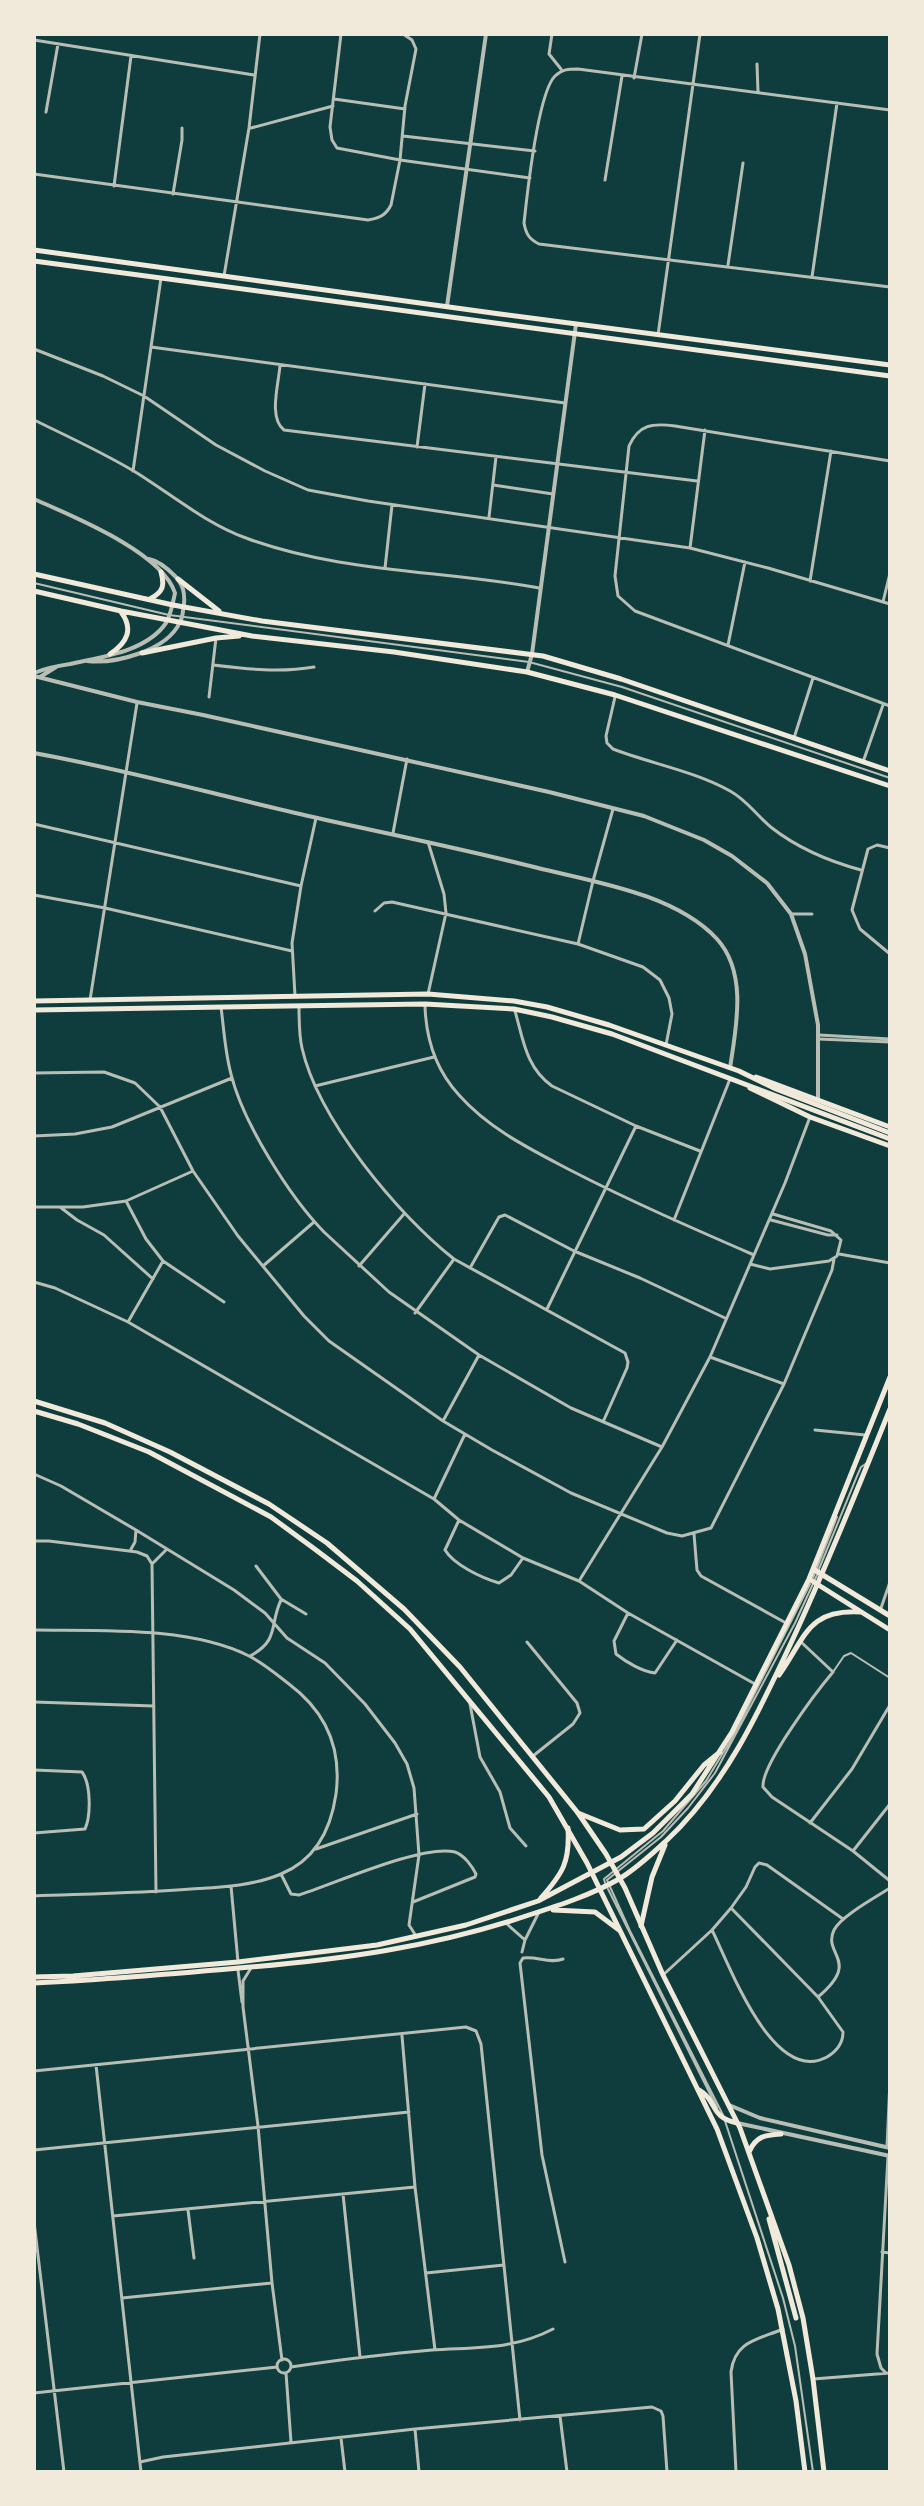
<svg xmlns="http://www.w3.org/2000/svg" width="924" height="2506" viewBox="0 0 924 2506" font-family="'DM Sans',sans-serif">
<rect width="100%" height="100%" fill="#0f3d3e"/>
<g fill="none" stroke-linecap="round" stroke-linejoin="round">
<path stroke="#b8beb3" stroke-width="2" d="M34 583 169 615 529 662 622 687 890 778
M819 1569 857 1476 861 1467 867 1463
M813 1578 837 1517
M833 1672 844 1656 851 1653 890 1678
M605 1883 604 1879 663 1831 706 1781 732 1738 810 1584
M608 1889 717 2108
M723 2115 630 1931 607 1880 661 1837 688 1808 715 1773 795 1623 817 1575
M725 2121 783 2298 795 2346 813 2472"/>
<path stroke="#b8beb3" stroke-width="3" d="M341 34 330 127 332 140 337 148 400 160 530 178
M552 34 549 54 561 69
M34 40 254 75
M757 64 758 92
M634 78 642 34
M334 99 405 109
M890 110 578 69C569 69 562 69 555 76 538 93 527 195 524 223 526 234 529 239 539 244L890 287
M46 112 58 44
M251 128 333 106
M403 136 535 151
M34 174 368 220C380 218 386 215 391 205L400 160 405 106 416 49 412 40 403 34
M605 180 622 76
M114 186 131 56
M173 194 182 140V128
M728 265 743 163
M224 276 249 128 260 34
M812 277 837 103
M658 335 700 34
M151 347 565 403
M34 349 103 376 144 396 216 445 265 471 308 490 368 501 690 548
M280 365C279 383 268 418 284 430L697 481
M34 420C69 437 104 453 137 473 172 495 207 524 246 538 340 573 442 570 539 588
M705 430 690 548 768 568 890 604
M417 447 425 384
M890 461 675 426C653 423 639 424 629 446L615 576 618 596 635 611 890 706
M133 471 161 278
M493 485 553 494
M489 517 496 457
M385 568 392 505
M810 581 831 451
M883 602 890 573
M728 645 745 562
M213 665C247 669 279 673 314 667
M209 697 216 638
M615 697 606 736 607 743 613 749C652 764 694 771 730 791 747 800 757 816 772 828 799 849 828 861 861 870
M794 738 813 678
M863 762 883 705
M34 824 301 886
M393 833 407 759
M428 842 444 894 446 913 428 994
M890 848 877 845 868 849 852 910 860 929 890 954
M34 895 105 908 292 951
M375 911 384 903 392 902 578 944 643 967 660 980 669 998 672 1014 666 1045
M792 914H812
M578 944 593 881 613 809
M295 996 292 943 301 886 316 818
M90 1000 137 703
M299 1006C299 1020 299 1035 302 1048 318 1119 398 1215 454 1259L625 1353 628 1362 627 1368 603 1422
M425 1006C426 1039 436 1070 459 1095 489 1129 530 1149 570 1170 630 1201 692 1228 754 1255
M221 1007C224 1030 225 1052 231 1074 243 1123 290 1197 324 1232L389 1292 479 1355 571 1408 662 1447
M515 1011C523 1039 526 1068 552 1086L636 1126 700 1151
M819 1035 890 1039
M819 1039 890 1042
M34 1073 104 1072 135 1083 160 1107 193 1171 238 1236 304 1316 329 1341 443 1421 492 1450 571 1493 667 1533 682 1536 711 1528 784 1384 832 1270 834 1259
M315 1086 434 1057
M34 1136 75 1134 112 1127 232 1078
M126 1201 146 1239 163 1261 224 1302
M34 1207H83L126 1201 193 1171
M60 1207 77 1220 104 1235 153 1279
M674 1220 730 1079
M771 1220 828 1235H837
M839 1254 890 1263
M750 1264 770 1269 829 1261 837 1256 841 1240 831 1231 773 1214
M263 1266 314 1222
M359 1266 404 1214
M470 1268 499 1217 505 1215 574 1251 640 1278 725 1318
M34 1282 55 1288 128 1322 434 1499 459 1520 523 1558 579 1581 628 1613 755 1684
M547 1309 636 1126
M415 1313 454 1259
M128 1322 163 1261
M710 1357 784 1384
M443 1421 479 1355
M815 1430 865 1435
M34 1474 61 1486 136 1530 234 1590 265 1613 287 1638 325 1663 365 1704 395 1743 407 1764 414 1788 419 1855 409 1925 416 1936
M434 1499 465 1434
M459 1520 445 1550C454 1565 482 1578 499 1583L511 1575 523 1558
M694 1534 697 1570 701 1576 786 1623
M34 1541H49L137 1552 147 1556 152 1564
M130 1551 135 1542 136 1530
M152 1564 156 1892
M152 1564 166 1550
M256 1566 281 1599 306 1614
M579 1581 662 1447 710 1357 785 1183 810 1117
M881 1608 890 1582
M628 1613 614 1641 616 1654C626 1662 643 1672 655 1673L677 1640
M34 1630C99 1631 190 1626 249 1656 263 1663 276 1674 289 1684 325 1711 342 1748 336 1794 331 1829 315 1860 281 1874 253 1886 221 1887 191 1889 139 1893 86 1894 34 1896
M527 1642 577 1703 580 1713 573 1724 533 1756
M801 1642 833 1672C817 1691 761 1765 763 1787L772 1797 853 1851 890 1881
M250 1656C280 1640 269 1625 281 1600
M34 1702 154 1706
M470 1704 480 1757 500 1792 510 1828 526 1846
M34 1770 82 1772C91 1784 91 1816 85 1829L34 1833
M810 1823 852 1769 890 1705
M316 1849 417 1814
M853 1851 890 1804
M281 1874 291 1894 299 1895C334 1884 422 1844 455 1852 464 1855 472 1866 476 1874L475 1877 413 1902
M231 1886 238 1962
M507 1924 525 1940
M712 1930C730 1966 773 2086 827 2057 837 2051 843 2043 843 2032L818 1997 731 1908
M522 1952 525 1940 539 1912
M563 1959C550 1964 537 1956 523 1958L520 1963 542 2155 565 2262
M251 1968 243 1981V2007L258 2126 272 2283 282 2360
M238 1970 242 2002
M663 1975 712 1930 731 1908 746 1887 755 1867 759 1863 767 1865 843 1919
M818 1997C862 1960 822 1955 834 1930 841 1916 876 1897 890 1888
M402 2036 415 2187 435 2350
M96 2065 141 2472
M34 2071 466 2027 476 2031 481 2044 520 2420
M887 2147 890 2081
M34 2150 409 2112
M343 2194 360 2357
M188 2210 194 2258
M113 2216 415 2187
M34 2222 64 2472
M882 2252 890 2253
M426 2273 504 2265
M122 2298 272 2283
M277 2366a7 7 0 1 1 14 0a7 7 0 1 1-14 0Z
M291 2367C338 2360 385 2354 432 2350 476 2347 513 2350 553 2329
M286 2373 291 2442
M886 2373 881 2368 877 2354 888 2156
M813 2379 890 2373
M34 2393 277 2367
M560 2416 567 2472
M415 2429 419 2472
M341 2438 345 2472
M140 2462 163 2457 415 2429 652 2407 661 2411 663 2416 667 2472
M736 2472 731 2372C735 2341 757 2340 783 2329"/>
<path stroke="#b8beb3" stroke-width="4" d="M447 306 486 34
M34 499C72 516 162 552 175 593 173 603 171 614 166 623 146 652 101 657 70 664 57 666 46 668 34 673
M87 661C115 664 167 651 180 622 183 617 183 609 184 604 185 592 183 585 175 576 167 568 159 561 149 559
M527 672 532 654 576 324
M34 676 137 702 203 715 549 792 644 816 704 840 732 856 767 883 791 914 805 954 818 1025V1100
M40 677 56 667
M34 753C128 770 220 796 313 817 388 834 463 849 538 868 595 882 675 894 717 939 748 973 736 1028 730 1068
M729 2105 760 2118 890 2148
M737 2123 890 2156"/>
<path stroke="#f1e9da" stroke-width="5" d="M34 250 500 314 890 365
M34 261 890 376
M756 1077 890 1127
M750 1088 810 1117 890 1146
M34 1401 105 1423 170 1452 269 1504 327 1543 404 1609 460 1667 578 1813 606 1854 625 1888 663 1975 740 2128 789 2265 803 2318 813 2379 824 2472
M34 1411 78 1424 149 1452 271 1517 316 1550 357 1581 410 1629 549 1797 587 1863 717 2129 757 2238 778 2309 796 2401 805 2472
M699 2090C718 2101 709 2117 737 2123
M749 2152C756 2136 765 2135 781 2134
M769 2219 796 2318"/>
<path stroke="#f1e9da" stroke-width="5" d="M34 574 173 605 262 621 543 656 621 679 890 771
M178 579 219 611
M34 591 121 611 252 636 394 652 527 672 615 695 890 786
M150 599C163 592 165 586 161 572
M142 653 216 638 239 636
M110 654C127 643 134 629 121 612
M34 1001 428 994 514 1001 547 1007 609 1025 739 1071 776 1089 890 1133
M34 1010 425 1004 514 1009 552 1017 612 1034 890 1139
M813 1569 890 1616
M809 1579 890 1630
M779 1675C806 1637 807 1609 861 1612
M578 1813 620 1830 644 1829 675 1801 704 1765 720 1752
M541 1898C563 1873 570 1862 568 1828
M553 1910 595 1912 619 1930
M641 1926 652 1877 665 1845
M34 1977 73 1976 238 1962 377 1945 466 1925 538 1901 621 1857 653 1833 692 1794 732 1732 809 1579 890 1377
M34 1983C102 1980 171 1974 239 1968 339 1960 434 1947 529 1915 560 1905 591 1895 619 1879 636 1869 652 1854 666 1841 724 1787 758 1714 791 1643 827 1566 858 1488 890 1409"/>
</g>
<rect width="924" height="2506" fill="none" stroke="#f1e9da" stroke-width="72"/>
</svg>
